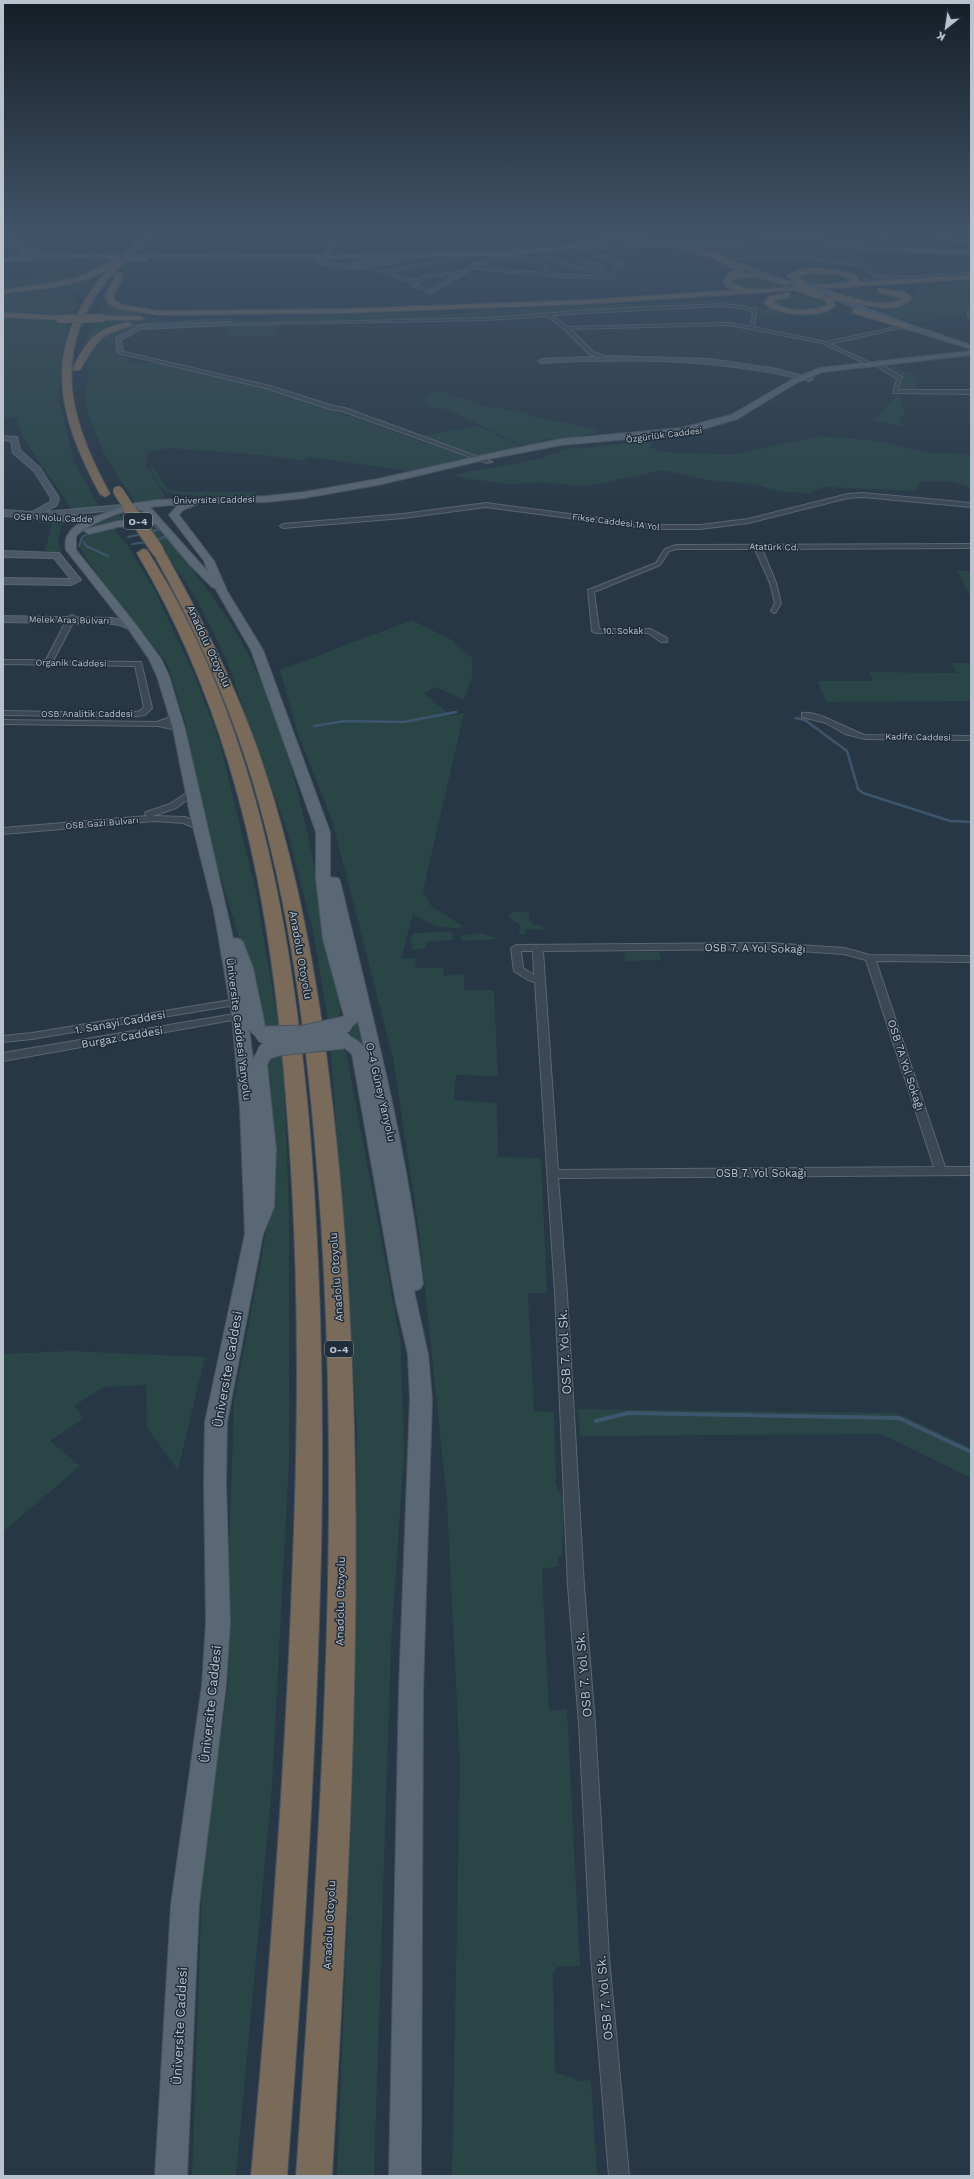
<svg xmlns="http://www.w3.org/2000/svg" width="974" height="2179" viewBox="0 0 974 2179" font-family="'Work Sans',sans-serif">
<rect width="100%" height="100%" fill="#273745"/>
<path fill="#294546" d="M876 233 907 240 908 241 848 239 847 234Z
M624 237 661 243 582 245Z
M804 239 830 245 854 262 816 259 775 251 722 252 709 244Z
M92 258 117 259C87 285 40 285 3 292V282L47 274Z
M550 269 606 272 603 277 554 274Z
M105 272 83 299C72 286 46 289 30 289Z
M800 273H832L854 280 850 283 816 287 798 281 796 274Z
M745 276 762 278 795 288C773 289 751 292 730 284L729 280Z
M971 281V310L963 313 966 314C946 317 900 331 887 312L890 309 915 301 916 291 923 287Z
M867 290 889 291 905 299C880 308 856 301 832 292Z
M30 291H54L75 297 77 304 71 317 3 314V295Z
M811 293 827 300 828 306C810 312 794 310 776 306L772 301 783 296Z
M105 296 116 306 188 314 95 316Z
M720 300C752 302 782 315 815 314 829 313 843 308 857 313L843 312 818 316 762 315 759 310 731 304 708 303 490 318 144 325 123 333 114 340 115 353 128 358 129 361 142 364 153 362 273 390 466 457V460L425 469 405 470 308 457 304 461 263 455 169 448 147 453 146 465 164 494V498L135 503 104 454 88 412 85 396 88 373 86 362 93 342 121 327 147 322 389 313H414V315L424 316 513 309Z
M3 318 68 320 58 396 74 462 100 508 72 509 23 438 16 418H3V328L5 326Z
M166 318 122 325 100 332 86 342 95 319Z
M273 324 275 335 228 336 233 325Z
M896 367 918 378 913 392 901 389 904 379 886 368Z
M438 391 481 405 528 413V416L597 429 600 432 570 438 547 439 528 445 518 444 450 410 427 406V395Z
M898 394 902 403 900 406 906 407 899 423 904 424 903 426 874 421Z
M479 426 522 448 482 457 422 436Z
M819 436 877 441 929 453 971 454V488L951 481H922L915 491 826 487 807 493 783 492 754 484 707 480 663 470 588 486 537 482 509 484 464 478 453 475 538 459 568 449 643 442 652 443 650 447 660 452 732 455Z
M149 466H153L168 490 176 492H255L256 494C249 498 170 497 164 490 158 485 153 473 149 466Z
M141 510 153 518 90 528 77 534C87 520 124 515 141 510Z
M55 519 62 522 58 542 61 552 45 551 52 524 27 521Z
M146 524 156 525 164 532C193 571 225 609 247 652 301 756 316 885 340 999 341 1012 340 1019 329 1027L313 931 288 834 227 661 197 600Z
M113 528 128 546 155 591 193 672 219 739 256 892 279 1029 263 1027 240 941 206 828 185 721 167 663 97 574 78 545C84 532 101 530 113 528Z
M957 571H971V598Z
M412 620 452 640 472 658V677L464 700 435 687 424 693 451 716 464 713 423 891 431 906 464 927C445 931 428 924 413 914L401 959 415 958 416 968H443L444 976 464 974V990H494L498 1076 456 1075 454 1100 497 1103 498 1157 541 1158 547 1293H528L534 1411 554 1412 556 1484 564 1500 562 1555 558 1557V1566L542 1569 549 1711 567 1709 580 1966 557 1967 553 1972 555 2072 580 2081 591 2080 597 2176H452L460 1765 447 1502 419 1231 393 1058 332 820 298 734 280 670Z
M951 663H971V701L826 702 818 681H874L869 672 957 673Z
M516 911 529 913V920L533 924 544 927 543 930 525 929V934H519L520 926 517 922 511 920 509 915Z
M452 932 453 940 426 942V948L412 950 410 937 414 933Z
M480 933 499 938V939L462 941 461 936Z
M624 952H659L661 960 625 961Z
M359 1016 362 1045 347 1035V1028Z
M339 1047 346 1052 401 1344 404 1454 391 1645 374 2176H337L353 1774 357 1431 344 1221 330 1048Z
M283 1052 289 1212V1460L272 1786 236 2176H192L203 1856 228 1687 229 1553 234 1401 269 1218 267 1062 275 1054Z
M69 1351 205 1357 178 1470 147 1428 146 1385 104 1387 74 1406 84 1418 50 1441 80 1466 3 1532V1354Z
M578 1409 897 1413 971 1448V1478L881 1434 580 1436Z"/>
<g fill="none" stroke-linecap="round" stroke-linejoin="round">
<path stroke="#3d566e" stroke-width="1" d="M862 279 884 281
M128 326 160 322 230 319 240 321
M103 338 117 330"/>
<path stroke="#3d566e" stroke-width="2" d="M150 523 160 529 180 554
M149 533 160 529
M128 537 142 534
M155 541 166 536
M84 542 86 546 108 556
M132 544 148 542
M79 546 82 537 91 532"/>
<path stroke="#3d566e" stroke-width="2.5" d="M796 718 805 720 847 751 858 789 863 793 950 821 971 822
M314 726 345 721 404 722 456 712"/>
<path stroke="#3d566e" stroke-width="4" d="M596 1421 628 1413 899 1418 971 1452"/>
<defs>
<path id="street" d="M472 233H479L542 249 544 254 577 267 606 271 604 272 575 269 541 256 539 251Z
M755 233H787L744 236 749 239 748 241 737 235Z
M875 233 897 237 895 238Z
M799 236 921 242 964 241 921 245 798 238Z
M836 242 876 275 909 277 971 273V275L909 279 875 277 860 265 809 260 734 258 715 251 717 250 734 256 809 258 857 263 835 244Z
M587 247 592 251 622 261 623 265 612 274 615 279 559 277 466 268 546 273 543 265 528 260 491 258C499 254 537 256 544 262 548 265 549 270 550 274L610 277 608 274 619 263 590 253 585 248Z
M564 248 583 259 605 266C595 270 569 256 561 249Z
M483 252 484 254 389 272 415 281 427 275 465 271 467 272 428 277 416 284 432 291 430 293 411 285 412 283 365 266 367 265 384 271Z
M394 255 393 257 335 267 333 266Z
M720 304 742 306 757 310 754 327 826 342 906 325 908 326 830 344 871 363 869 365 822 343 729 325 570 329 593 352 607 357 605 359 589 354 564 329 547 316 489 320 230 325 228 324 489 318 589 310ZM720 306 742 308 753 312 750 327 729 323 567 327 552 315Z
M120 351 270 386 333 406 345 408 492 462 487 463 342 411 330 409 266 388 118 353Z
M878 365H882L902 377 898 390H971V394L893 393 897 379 878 367Z
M863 493 971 503V507L863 497 848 498 748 523 700 529H653L486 507 403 518 283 528 280 526 283 524 403 514 486 503 653 525H700L748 519 848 494Z
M971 544V548L762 549 776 583 781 603 776 612 774 613 771 611 775 603 770 583 755 549H677L669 551 660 565 594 592 599 629H650L667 638V642H661L648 633H596L592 631 588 590 656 563 665 549 676 545Z
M72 615 76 617 53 661 141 662 152 708 145 715 130 717 3 715V711L130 713 140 711 144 707 135 666 3 664V660H46L68 617Z
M171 710 178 712 174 721 169 723 182 727V731L158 726 3 724V720L157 722 168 718Z
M802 713C819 710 848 730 865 735L971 736V740L865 739 845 734 826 723 802 717Z
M192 789 196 792 195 794 176 808 153 816 185 817 203 825 204 827 200 830 183 823 155 821 3 834V828L147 816 145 814 146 812 170 804Z
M769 943 844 948 870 955 971 956V962L876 961 945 1167H971V1175L558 1178 567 1294 584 1586 595 1724 609 1957 629 2176H609L591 1957 579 1724 568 1586 555 1294 535 982 528 980 514 971 511 948 516 945ZM769 949 844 954 866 960 934 1167 558 1170 543 951ZM521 951H533L534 975 523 968Z
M237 999 241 1000 242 1002 241 1004 32 1039 3 1042V1036L32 1033Z
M240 1013 244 1014 245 1016 244 1018 3 1061V1053Z"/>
<path id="secondary" d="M10 233H16C26 250 41 254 60 254 65 254 69 254 73 256 69 259 63 258 58 258 37 257 21 252 10 233Z
M335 233H341L327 258H323L324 262 355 266 444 251 447 253 355 270 320 264 316 261 317 257H322Z
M637 233 625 237 622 235Z
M703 241 705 244 555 251 552 249Z
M508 251 513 252 479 265 432 293 427 292 475 263Z
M971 310V318L968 316V312Z
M230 322 232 325 141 329 121 340 123 352 120 354 117 352 116 338 140 325Z
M609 356 710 359 777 369 813 379 810 381C721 359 632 358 541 363L538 361 541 359Z
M3 436 17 437 20 450 40 468 59 498 57 505 45 512 133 504 137 506 133 508 36 518 3 516V510L32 512 50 502 51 498 34 471 13 453 11 441 3 440Z
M3 551 59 553 81 580 71 585 3 584V578L71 579 54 558 3 557Z
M3 616 112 618 125 620 138 628 133 631 120 625 112 624 3 622Z"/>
<path id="primary" d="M3 233 31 256 116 254 119 256 116 258H70L3 262V258L24 257 3 238Z
M613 233H625L696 248 804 286 799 287 692 251 625 237 555 251 503 255 315 259 147 258 144 256 147 254 315 255 503 251 555 247 617 235Z
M919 233H931L971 241V245Z
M805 236 873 248 971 250V254L873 252 805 240 704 246 709 249 706 251 692 245 695 243Z
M825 292 909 324 971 345V349L903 328 823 295V293Z
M971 351V355L823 372 798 382 737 419 700 430 661 436 561 445 488 459 378 485 304 498 267 502 200 503 183 510 179 515 214 561 227 591 263 650 330 832V877L338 878 340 881C372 1015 407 1147 423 1284L420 1289 414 1291 428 1354 432 1399 423 1689 421 2176H389L399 1689 410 1399 408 1354 396 1303 352 1054 335 1040 337 1036C348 1033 357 1039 364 1047L358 1021C351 1027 348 1031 338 1029L336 1025 344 1016 323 939 316 879V832L251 650 215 588 212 587 190 565 156 524 118 527 89 534 84 531 86 529 118 521 152 519C148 514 144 510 137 510 123 509 85 526 76 536V550L137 626 161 659 169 676 185 729 233 938 240 939 243 942 253 968 265 1026 272 1035 270 1039C260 1041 255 1037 249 1029L253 1059 260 1047 266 1046 272 1047 274 1051 267 1065 276 1149 274 1207 263 1234 227 1422 226 1482 230 1623 226 1685 199 1905 187 2176H155L171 1905 202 1685 206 1623 204 1482 205 1422 245 1234 240 1107 232 1016 214 911 191 819 173 729 157 676 149 659 129 630 66 550C63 536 71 528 82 522L58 521 53 518 58 515 94 517 130 504 157 500 267 496 304 492 378 479 488 454 561 439 681 428 731 415 793 379 819 368ZM184 504 177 506 169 515 204 561 208 572 150 507Z"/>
<path id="highway" d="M145 233H152C137 251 119 266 104 284 50 356 71 422 110 494L105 497 100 494C55 411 41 344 109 269 78 288 38 288 3 294V290C30 285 58 284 84 275 92 273 107 260 115 263Z
M710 253H716L744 267 743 273 764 275 790 283 786 285C769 281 747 271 731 282 741 294 786 287 801 286L787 276C802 262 839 270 856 275L859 282 971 275V279L586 304 345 313 159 315 118 309 108 303 105 296 114 279V274L118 272 122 274V279L113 296 114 300 123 305 159 311 345 309 586 300 738 290 728 288 723 281 727 277V274L737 270 710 257ZM813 273 839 275 852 280 847 283 810 285 797 276Z
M878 288 905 292 912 298C907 304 901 307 893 308 881 309 835 301 827 294L831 292C849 296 887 311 903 298L878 292Z
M787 293H790V297L775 300 773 302C787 312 811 312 827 305V302L815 295 819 293 834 299 835 306C822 319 776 316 764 303L769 296Z
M853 309H859L910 326 903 328 853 313Z
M3 313 62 316 66 318 62 320 3 317Z
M99 316H140L144 318 140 320H102L98 318Z
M128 322 132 324 131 326C97 335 97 342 80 370H74L73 368C87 339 96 329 128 322Z
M158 547 164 551C202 619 237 688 262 762 307 896 327 1038 340 1178 370 1510 351 1844 332 2176H296C319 1845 344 1511 318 1180 307 1039 290 897 247 763 223 688 190 619 152 551Z
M143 549 147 550C256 721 291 923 309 1121 321 1265 324 1409 321 1553 316 1761 303 1969 287 2176H251C270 1969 286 1763 293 1556 299 1412 299 1268 288 1125 274 922 242 731 137 553Z"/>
</defs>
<use href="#street" stroke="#5b6671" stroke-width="2"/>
<use href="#secondary" stroke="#5b6671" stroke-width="2"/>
<use href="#primary" stroke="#495460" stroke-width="2"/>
<use href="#highway" stroke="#46535f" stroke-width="2"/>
<use href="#street" fill="#3c4854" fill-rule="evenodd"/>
<use href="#secondary" fill="#4a5867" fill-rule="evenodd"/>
<use href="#primary" fill="#5a6774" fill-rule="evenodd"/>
<use href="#highway" fill="#7a6a59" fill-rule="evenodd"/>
<defs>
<path id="primary-bridge-far1" d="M111 258H146
M807 286 831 294"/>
<path id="primary-bridge" d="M264 1035 304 1034 344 1025
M266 1051 278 1047 343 1040"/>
<path id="highway-bridge-far2" d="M797 287 819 295
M60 319 102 318"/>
<path id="highway-bridge-far1" d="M118 491 131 511"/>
<path id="highway-bridge" d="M130 510 158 551"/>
</defs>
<use href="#primary-bridge-far1" stroke="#495460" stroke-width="8" stroke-linecap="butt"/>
<use href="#primary-bridge" stroke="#495460" stroke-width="19" stroke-linecap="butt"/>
<use href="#highway-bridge-far2" stroke="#46535f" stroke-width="9" stroke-linecap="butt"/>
<use href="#highway-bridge-far1" stroke="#46535f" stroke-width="11" stroke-linecap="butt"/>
<use href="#highway-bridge" stroke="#46535f" stroke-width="14" stroke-linecap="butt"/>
<use href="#primary-bridge-far1" stroke="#5a6774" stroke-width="6"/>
<use href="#primary-bridge" stroke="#5a6774" stroke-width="17"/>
<use href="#highway-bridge-far2" stroke="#7a6a59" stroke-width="8"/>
<use href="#highway-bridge-far1" stroke="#7a6a59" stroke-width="10"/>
<use href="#highway-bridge" stroke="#7a6a59" stroke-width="12"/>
</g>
<linearGradient id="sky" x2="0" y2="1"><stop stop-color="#151e26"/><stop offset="0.43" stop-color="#415368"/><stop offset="1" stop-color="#415368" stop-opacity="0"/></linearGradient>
<rect width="974" height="538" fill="url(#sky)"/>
<g text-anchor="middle" stroke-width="3" stroke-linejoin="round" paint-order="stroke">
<g font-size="9" fill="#bac3cd" stroke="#202d3a">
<text transform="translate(664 435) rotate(-7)" y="3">Özgürlük Caddesi</text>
<text transform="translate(214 500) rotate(-1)" y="3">Üniversite Caddesi</text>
<text transform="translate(53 518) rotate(2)" y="3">OSB 1 Nolu Cadde</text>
<text transform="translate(616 522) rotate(7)" y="3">Fikse Caddesi 1A Yol</text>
<text transform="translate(774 547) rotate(1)" y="3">Atatürk Cd.</text>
<text transform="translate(69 620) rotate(1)" y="3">Melek Aras Bulvarı</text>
<text x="623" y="634">10. Sokak</text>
<text transform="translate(71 663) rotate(1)" y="3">Organik Caddesi</text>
<text x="87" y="717">OSB Analitik Caddesi</text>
<text transform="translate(918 737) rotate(1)" y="3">Kadife Caddesi</text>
<text transform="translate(102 823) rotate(-5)" y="3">OSB Gazi Bulvarı</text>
</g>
<g fill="#202d3a" stroke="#8c96a1" stroke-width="1">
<rect x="124" y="513" width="28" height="16" rx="3"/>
<rect x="325" y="1341" width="28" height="16" rx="3"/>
</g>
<g font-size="10" font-weight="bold" fill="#bac3cd">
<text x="138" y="525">O-4</text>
<text x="339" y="1353">O-4</text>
</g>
<g font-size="11" fill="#bac3cd" stroke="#202d3a">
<text transform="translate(209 646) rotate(65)" y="4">Anadolu Otoyolu</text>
<text transform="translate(755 948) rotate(1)" y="4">OSB 7. A Yol Sokağı</text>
<text transform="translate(301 955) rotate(80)" y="4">Anadolu Otoyolu</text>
<text transform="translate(120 1022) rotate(-10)" y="4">1. Sanayi Caddesi</text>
<text transform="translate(239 1029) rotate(83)" y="4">Üniversite Caddesi Yanyolu</text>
<text transform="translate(122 1037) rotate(-10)" y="4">Burgaz Caddesi</text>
<text transform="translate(906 1065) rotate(72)" y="4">OSB 7A Yol Sokağı</text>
<text transform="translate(381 1092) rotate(77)" y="4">O-4 Güney Yanyolu</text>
<text x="761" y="1177">OSB 7. Yol Sokağı</text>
<text transform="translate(336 1277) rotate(-94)" y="4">Anadolu Otoyolu</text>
<text transform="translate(340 1601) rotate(-89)" y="4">Anadolu Otoyolu</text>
<text transform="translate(329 1925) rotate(-87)" y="4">Anadolu Otoyolu</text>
</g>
<g font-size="13" fill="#bac3cd" stroke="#202d3a">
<text transform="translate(564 1352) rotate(-93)" y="5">OSB 7. Yol Sk.</text>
<text transform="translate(227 1369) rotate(-80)" y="5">Üniversite Caddesi</text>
<text transform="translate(583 1675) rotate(-95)" y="5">OSB 7. Yol Sk.</text>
<text transform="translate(210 1704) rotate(-84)" y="5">Üniversite Caddesi</text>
<text transform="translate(604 1998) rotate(-95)" y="5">OSB 7. Yol Sk.</text>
<text transform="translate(179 2026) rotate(-87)" y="5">Üniversite Caddesi</text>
</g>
</g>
<rect width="974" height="2179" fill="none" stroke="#bac3cd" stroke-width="8"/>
<g transform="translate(946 28) rotate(210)" stroke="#202d3a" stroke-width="3" paint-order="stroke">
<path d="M0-3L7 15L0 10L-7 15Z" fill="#bac3cd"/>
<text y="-6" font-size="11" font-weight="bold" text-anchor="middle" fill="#bac3cd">K</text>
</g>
</svg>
